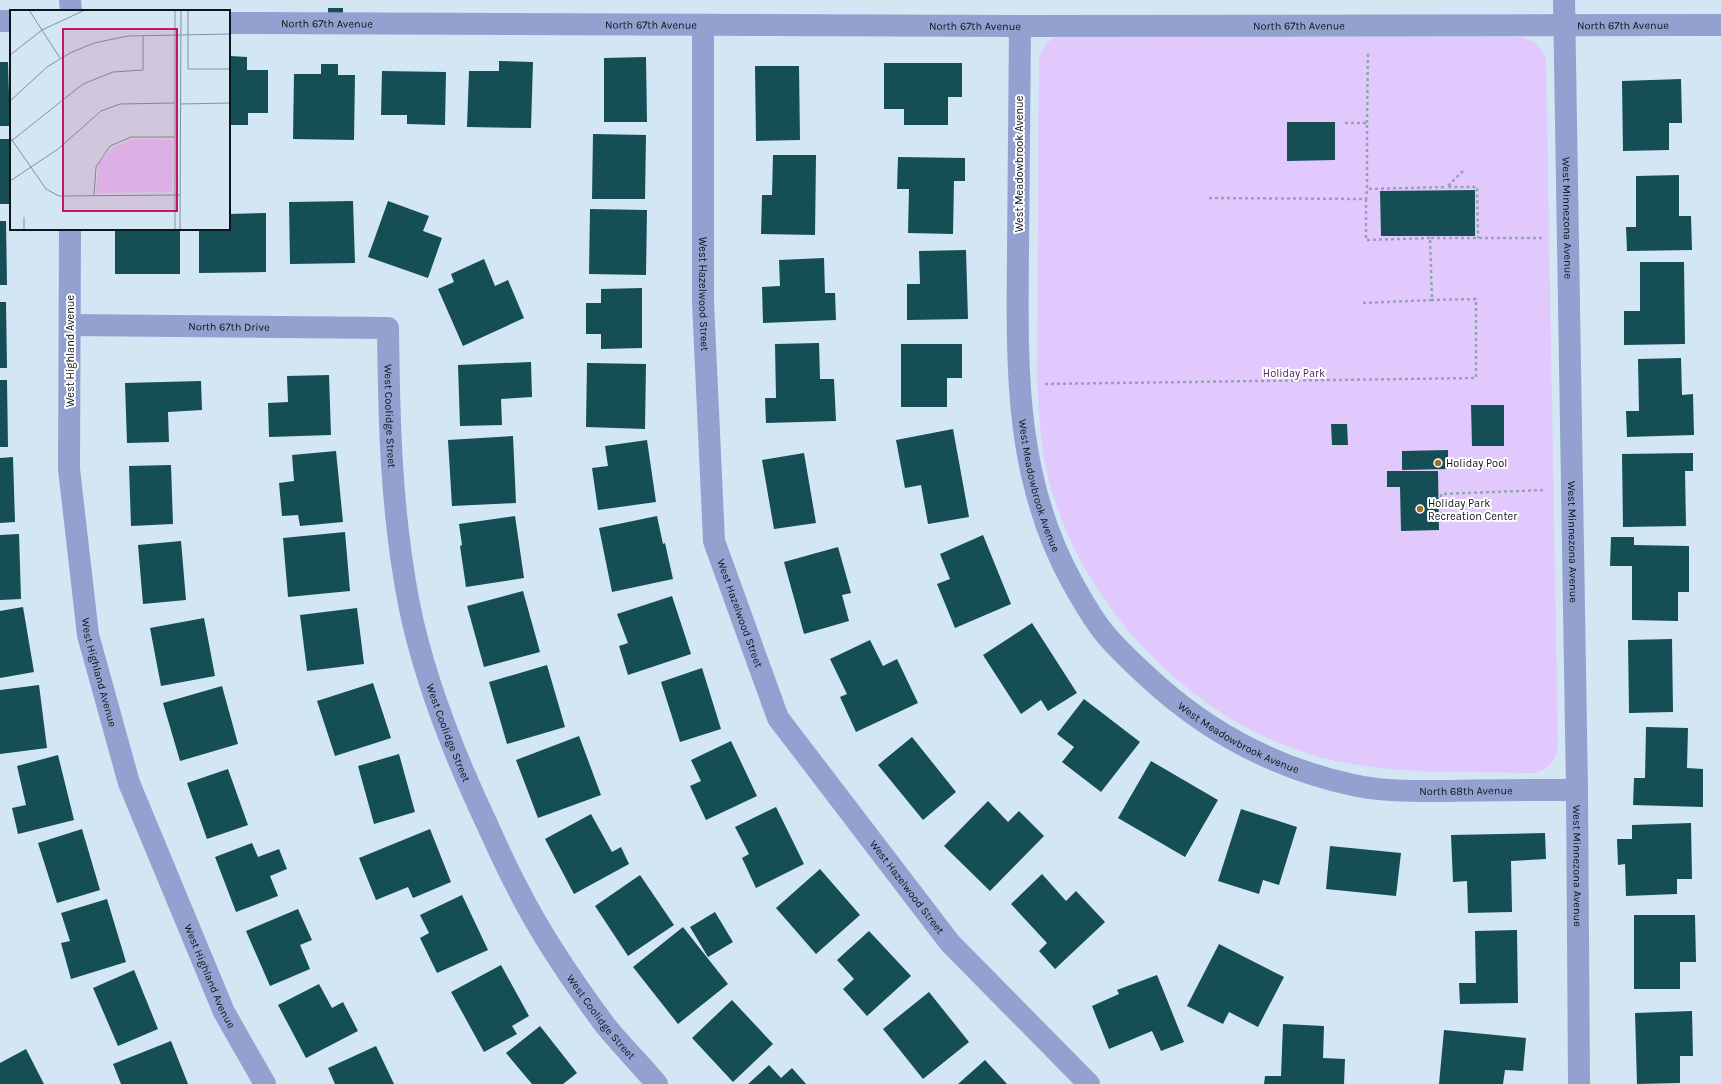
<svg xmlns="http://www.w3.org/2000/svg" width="1721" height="1084" viewBox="0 0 1721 1084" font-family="Karla,sans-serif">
<rect width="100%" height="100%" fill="#d3e6f4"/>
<path fill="#e1c9fd" d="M1056 37H1521C1535 40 1543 47 1546 61L1558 746C1556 761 1549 769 1534 773 1461 772 1390 775 1318 757 1308 754 1298 749 1287 746 1171 702 1069 586 1045 463 1040 436 1039 408 1037 380L1039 59C1042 48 1046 42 1056 37Z"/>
<path fill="#154e55" d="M328 8H343V14L328 13Z
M230 56 247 57V70H268V113H248V125H229Z
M646 57 647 122H604V58Z
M499 61 533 62 531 128 467 127 469 71H499Z
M0 62H8L10 126H0Z
M884 63H962V97H948V125H904V109H884Z
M321 64H338V75H355L354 140 293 139 294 74H321Z
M755 66H799L800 140 756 141Z
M382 71 446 72 445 125 407 124V115H381Z
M1681 79 1682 123H1669V150L1623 151 1622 81Z
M1287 122H1335V160L1287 161Z
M593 134 646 135 645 199H592Z
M0 139H11V204H0Z
M773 155H816L815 235 761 234 762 195H772Z
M898 157 965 158V181H954L953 234 908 233 909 189H897Z
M1679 175V216H1691L1692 250 1627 251 1626 227H1636V176Z
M1475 190V236H1381L1380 191Z
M353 201 355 263 290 264 289 202Z
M388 201 429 216 423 231 442 238 428 278 368 257Z
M590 209 647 210 646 275 589 274Z
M266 213V272L199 273V229H229V214Z
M0 221H6L7 285H0Z
M115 229 180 230V274H115Z
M966 250 968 319 907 320V284H920L919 251Z
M824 258 825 293H835L836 320 763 323 762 287 780 286 779 260Z
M484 259 495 286 508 280 524 318 463 346 438 289 454 282 451 274Z
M1640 262H1684L1685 344 1624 345V311H1640Z
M642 288V348L601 349V334H586V303H601V289Z
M0 302H6L7 368H0Z
M819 343 820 379H834L836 421 766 423 765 398H776L775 344Z
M901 344H962V378H947V407H901Z
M1681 358 1682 395 1693 394 1694 435 1627 437 1626 411H1639L1638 359Z
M531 362 532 397 501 399 502 425 460 426 458 365Z
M587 363 646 364 645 429 586 427Z
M329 375 331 435 269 437 268 403 288 402 287 376Z
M0 380H7L8 447H0Z
M201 381 202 410 168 412 169 442 127 443 125 383Z
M1471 405H1504V446H1472Z
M1331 424H1347L1348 445H1332Z
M953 429 969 517 928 524 921 485 905 488 896 440Z
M513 436 516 503 452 506 448 440Z
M647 440 656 502 598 510 592 468 608 466 605 446Z
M1448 450V469L1402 470V451Z
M336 451 343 522 300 526 298 515 282 516 279 483 294 481 292 455Z
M804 453 816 523 774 529 762 460Z
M1693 453V471H1685L1686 526 1623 527 1622 454Z
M13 457 15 522 0 523V458Z
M171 465 173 524 131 526 129 466Z
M1387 471H1438L1439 530 1401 531 1400 487H1387Z
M515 516 524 578 466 587 460 546 462 545 459 524Z
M657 516 663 544 665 543 673 579 612 592 599 528Z
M345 532 350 591 288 597 283 538Z
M19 534 21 599 0 600V535Z
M983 535 1011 604 955 628 937 584 950 579 940 554Z
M1611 537H1634V545L1689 546V592H1678V621L1632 620V566H1610Z
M181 541 186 600 143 604 138 545Z
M838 547 851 593 842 595 849 621 804 634 784 562Z
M523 591 540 652 484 667 467 606Z
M672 596 691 654 628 675 619 646 628 643 617 614Z
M23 607 34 672 0 678V611Z
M357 608 364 664 307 671 300 615Z
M204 618 215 676 161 686 150 628Z
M1032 623 1077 693 1048 711 1041 700 1021 714 983 655Z
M1672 639 1673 712 1629 713 1628 640Z
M870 640 883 666 897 659 918 703 856 732 840 697 847 694 830 659Z
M547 665 565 727 507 744 489 682Z
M702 668 721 729 680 742 661 682Z
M373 683 391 738 335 756 317 701Z
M39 685 47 748 0 754V690Z
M222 686 238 744 180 761 163 703Z
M1084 699 1140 742 1101 792 1062 762 1074 747 1057 734Z
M1646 727 1688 728 1687 768 1703 769V807L1633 805 1634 778H1645Z
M579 736 601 795 538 818 516 760Z
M912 737 956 792 923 820 878 765Z
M731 741 757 796 706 820 690 786 701 781 691 760Z
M399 754 415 812 374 824 358 766Z
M58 755 74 820 18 834 12 808 26 805 17 766Z
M1151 761 1218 800 1185 857 1118 818Z
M228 769 248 825 207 839 187 783Z
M988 801 1008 822 1019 811 1044 836 990 891 944 846Z
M776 807 804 864 756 888 742 858 749 854 735 827Z
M1241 809 1297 827 1279 885 1263 880 1259 894 1218 881Z
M591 814 612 852 621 847 629 864 574 894 545 839Z
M1691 823 1692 879H1677V894L1626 896 1625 864 1618 865 1617 839H1632V825Z
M82 829 100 890 57 903 38 843Z
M430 829 451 882 413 898 408 887 376 900 359 858Z
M1545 833 1546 859 1511 861 1512 912 1468 913 1467 881 1453 882 1451 835Z
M252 843 258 857 279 849 287 869 270 876 278 896 236 912 215 857Z
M1330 846 1401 853 1396 896 1326 889Z
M820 869 860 915 816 954 776 908Z
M1042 874 1066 901 1076 891 1105 922 1055 969 1039 951 1047 943 1011 904Z
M640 875 674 925 628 956 595 906Z
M462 895 488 950 437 973 420 938 429 933 420 915Z
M107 899 126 962 71 979 61 943 70 941 61 913Z
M298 909 312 940 300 945 310 969 270 986 246 931Z
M715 912 733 942 708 957 690 927Z
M1634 915H1695L1696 962H1680V989H1634Z
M683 927 728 984 678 1024 633 967Z
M1517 930 1518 1003 1460 1004 1459 983H1476L1475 931Z
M869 931 911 976 867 1016 843 989 854 979 837 960Z
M1219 944 1284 977 1258 1027 1229 1012 1223 1024 1187 1006Z
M501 965 529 1016 512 1026 517 1034 484 1052 451 992Z
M134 970 158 1029 118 1046 93 988Z
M1157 975 1184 1042 1161 1051 1152 1031 1109 1049 1092 1006 1119 994 1117 990Z
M319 984 332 1008 343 1002 358 1031 306 1058 278 1005Z
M929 992 969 1042 923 1079 883 1029Z
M732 1000 773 1044 733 1082 692 1038Z
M1692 1011 1693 1056H1680V1083L1637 1084 1635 1013Z
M1283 1024 1324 1026 1323 1058 1345 1059 1344 1084H1264L1265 1076H1281Z
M540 1026 577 1073 563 1084H532L506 1053Z
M1444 1030 1526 1038 1523 1071 1505 1070 1503 1084H1439Z
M171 1041 188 1084H121L113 1064Z
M376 1046 394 1084H335L328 1068Z
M26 1049 44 1084H0V1063Z
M985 1060 1007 1084H958Z
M769 1065 781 1078 792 1068 806 1084H748Z"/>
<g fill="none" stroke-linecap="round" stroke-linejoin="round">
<path stroke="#94a3ae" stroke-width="2.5" stroke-dasharray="3 3" stroke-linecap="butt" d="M1345 123H1367V189L1447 187
M1367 123 1368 52
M1463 171 1447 187H1477L1478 238
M1209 198 1366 199 1367 189
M1366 199V240L1430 238
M1363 303 1432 300 1430 238H1543
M1045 384 1476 378V299L1432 300
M1442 515 1441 494 1546 490"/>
<g stroke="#94a1d0" stroke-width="22">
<path d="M70 0 71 11"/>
<path id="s1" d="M1564 0 1577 790 1579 1084"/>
<path d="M0 21H11"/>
<path id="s2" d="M229 23 1020 26 1721 25"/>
<path id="s3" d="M703 25V302L714 541 778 718 950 943 1089 1084"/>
<path id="s4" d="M1020 26C1019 101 1019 176 1018 251 1017 366 1014 477 1072 582 1082 600 1093 620 1106 635 1122 654 1141 671 1159 687 1216 737 1279 769 1353 785 1384 792 1418 791 1450 791 1492 790 1535 790 1577 790"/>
<path id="s5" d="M70 229 69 469 88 635 129 783 224 1012 265 1084"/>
<path id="s6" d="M70 325 388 328C389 422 391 511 409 604 424 679 453 752 486 822 496 844 506 867 518 889 542 937 573 982 605 1025 621 1045 640 1064 657 1084"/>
</g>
</g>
<g fill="#a17225" stroke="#fff" stroke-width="1.5">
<circle cx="1438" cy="463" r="4"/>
<circle cx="1420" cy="509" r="4"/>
</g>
<g text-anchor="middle" stroke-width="4" stroke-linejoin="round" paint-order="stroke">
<g font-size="11" fill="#0e1419" stroke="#fff">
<text dy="4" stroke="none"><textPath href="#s2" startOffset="98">North 67th Avenue</textPath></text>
<text dy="4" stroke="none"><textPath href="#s2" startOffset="422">North 67th Avenue</textPath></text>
<text dy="4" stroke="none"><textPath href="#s2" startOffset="1070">North 67th Avenue</textPath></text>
<text dy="4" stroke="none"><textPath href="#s2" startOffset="1394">North 67th Avenue</textPath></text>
<text dy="4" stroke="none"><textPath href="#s2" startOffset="746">North 67th Avenue</textPath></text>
<text transform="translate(1019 164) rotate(-90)" y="4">West Meadowbrook Avenue</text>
<text dy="4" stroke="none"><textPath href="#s1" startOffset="218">West Minnezona Avenue</textPath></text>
<text dy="4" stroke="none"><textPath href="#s3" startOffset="269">West Hazelwood Street</textPath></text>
<text dy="4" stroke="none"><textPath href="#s6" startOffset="159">North 67th Drive</textPath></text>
<text transform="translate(70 351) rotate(-90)" y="4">West Highland Avenue</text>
<text dy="4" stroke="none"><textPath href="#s6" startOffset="406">West Coolidge Street</textPath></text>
<text dy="4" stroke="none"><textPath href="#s4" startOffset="462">West Meadowbrook Avenue</textPath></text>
<text dy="4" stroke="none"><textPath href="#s1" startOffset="542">West Minnezona Avenue</textPath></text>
<text dy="4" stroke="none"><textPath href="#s3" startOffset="593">West Hazelwood Street</textPath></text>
<text dy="4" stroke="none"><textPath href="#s5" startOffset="446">West Highland Avenue</textPath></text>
<text dy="4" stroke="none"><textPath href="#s6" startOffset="730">West Coolidge Street</textPath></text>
<text dy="4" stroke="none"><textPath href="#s4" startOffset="797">West Meadowbrook Avenue</textPath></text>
<text dy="4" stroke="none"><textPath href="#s4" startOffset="1035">North 68th Avenue</textPath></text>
<text dy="4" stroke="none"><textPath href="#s1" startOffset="866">West Minnezona Avenue</textPath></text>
<text dy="4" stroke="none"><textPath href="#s3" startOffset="917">West Hazelwood Street</textPath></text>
<text dy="4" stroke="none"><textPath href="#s5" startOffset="770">West Highland Avenue</textPath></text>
<text dy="4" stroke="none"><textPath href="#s6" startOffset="1054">West Coolidge Street</textPath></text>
</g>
<g font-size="11" fill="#4f2672" stroke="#fff">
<text x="1294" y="377">Holiday Park</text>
</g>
<g font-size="11" fill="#0e1419" stroke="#fff" text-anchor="start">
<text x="1446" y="467">Holiday Pool</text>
<text x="1428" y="507">Holiday Park<tspan x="1428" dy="13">Recreation Center</tspan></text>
</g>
</g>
<g transform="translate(10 10)">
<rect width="220" height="220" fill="#d3e6f4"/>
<path d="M123 129 163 130 162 182 86 183 89 153 102 138Z" fill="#e1c9fd"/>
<path fill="none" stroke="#84929c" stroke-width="1" d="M19 0 50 48M178 0V59H220M0 45 32 20 75 0M0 91 37 57 60 43 84 33 118 26 220 24M171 94 220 93M0 127 36 179 49 186 170 185M0 132 73 74 103 62 133 60V26M0 171 48 139 91 101 110 94 165 93M84 186 86 157 100 136 121 127H165M14 207V220M165 220V0M170 220 171 0"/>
<path fill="#c2185b" fill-opacity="0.15" stroke="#c2185b" stroke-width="2" d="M53 19H167V201H53Z"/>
<rect width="220" height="220" fill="none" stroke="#0e1419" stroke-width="2"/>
</g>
</svg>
